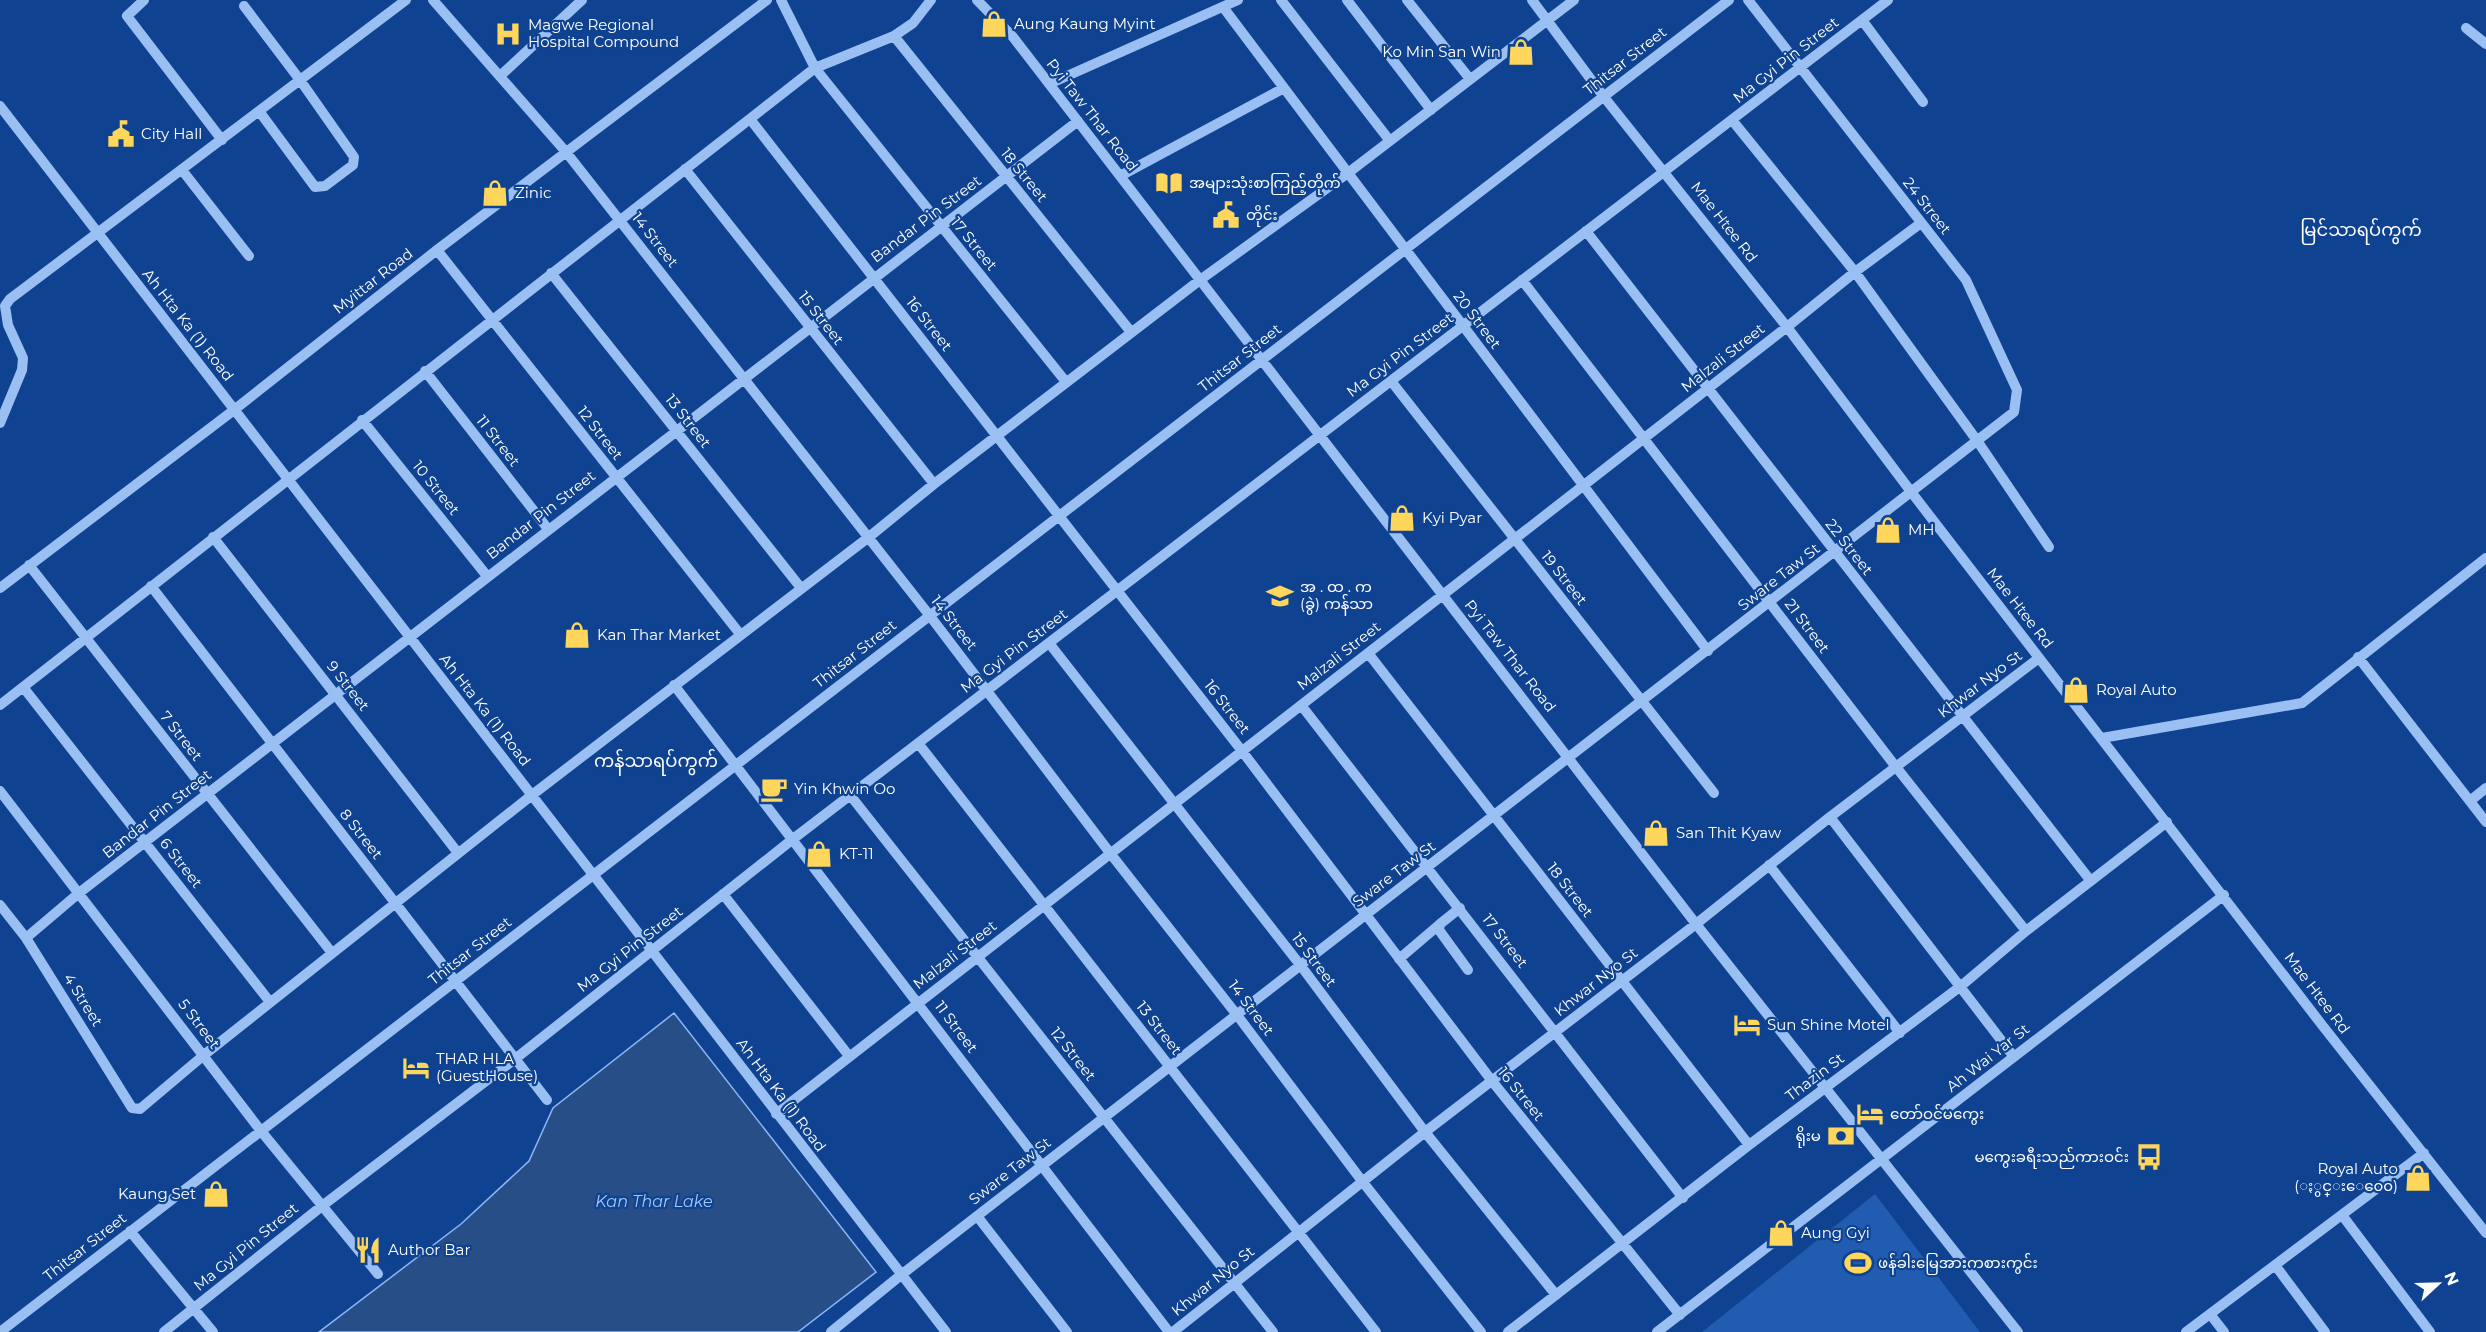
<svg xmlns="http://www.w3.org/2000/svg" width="2486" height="1332" viewBox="0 0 2486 1332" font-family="Montserrat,'Noto Sans Myanmar',sans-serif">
<rect width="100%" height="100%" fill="#0f4391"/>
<path fill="#215cb1" d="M1875 1194 1980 1332H1702Z"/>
<path fill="#284e88" stroke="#8bb9f7" stroke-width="1.5" d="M674 1013 876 1272 798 1332H319L461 1224 529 1161 553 1108Z"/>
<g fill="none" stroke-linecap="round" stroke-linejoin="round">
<path stroke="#9abff3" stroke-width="10" d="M144 0 127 16 222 140
M433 0 566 152 930 616 1110 853 1237 1015 1362 1181 1481 1332
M781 0 815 68 1066 382
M977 0 1013 37 1696 924 2018 1332
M1281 0 1390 141
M1347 0 1431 110
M1407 0 1470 79
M1532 0 1604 97 1787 327 1912 493 2322 1025 2486 1233
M244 6 300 80 354 157 353 165 325 186 315 187 259 111
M1223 7 1708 651
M1862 20 1923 102
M2466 28 2486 44
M894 36 1131 332
M500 76 582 0
M1049 84 1238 0
M0 106 946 1332
M750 119 1242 751 1492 1081 1680 1315
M1732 120 1855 272 1978 442 2049 547
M685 169 934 484
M182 170 249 256
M1120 176 1284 88
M1586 231 2090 880
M437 250 740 634
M551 273 801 588
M1522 280 1896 767 2026 931
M425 371 548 529
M1391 381 1714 793
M362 420 487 576
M0 423 22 370 23 358 8 325 5 306 10 299 406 0
M213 537 458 853
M29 565 332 953
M151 586 547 1100
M0 588 234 410 437 250 767 0
M1049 643 1301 966 1425 1132 1556 1295
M1368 653 1749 1145
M2358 657 2486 822
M674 685 1169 1332
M23 687 270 1002
M0 705 815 68 894 36 913 23 931 0
M1301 705 1683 1198
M2102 738 2302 703 2486 558
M918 743 1376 1332
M0 791 261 1131 378 1274
M850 795 1273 1332
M2470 801 2486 788
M1830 817 2014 1057
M1769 865 1900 1033
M723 894 849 1056
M0 905 26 938 132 1108 140 1109 204 1055 532 795 869 537 934 484 1200 280 1348 173 1574 0
M1460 908 1440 924 1439 930 1468 970
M26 938 79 893 1078 121
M1399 959 1440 924
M776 1114 1787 327 1855 272 1921 223
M2342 1215 2430 1332
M977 1216 1067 1332
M130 1231 213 1332
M2275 1265 2325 1332
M2210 1314 2224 1332
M0 1332 1729 0
M164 1332 322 1206 515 1059 793 839 1888 0
M831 1332 901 1275 2014 412 2017 390 1966 280 1748 0
M1173 1332 1425 1132 1696 924 1830 817 2039 658
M1508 1332 1749 1145 1961 986 2026 931 2167 822
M1657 1332 2224 895
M2186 1332 2424 1153"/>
</g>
<defs>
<symbol id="shop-bare" viewBox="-9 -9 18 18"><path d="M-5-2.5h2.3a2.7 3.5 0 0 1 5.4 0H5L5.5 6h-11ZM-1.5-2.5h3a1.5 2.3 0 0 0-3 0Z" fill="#ffd65c" stroke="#0f4391" stroke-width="2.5" paint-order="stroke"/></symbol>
<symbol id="hospital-bare" viewBox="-9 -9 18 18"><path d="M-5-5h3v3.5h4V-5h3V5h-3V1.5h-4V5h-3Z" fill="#ffd65c" stroke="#0f4391" stroke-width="2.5" paint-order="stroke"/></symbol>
<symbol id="civic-bare" viewBox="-9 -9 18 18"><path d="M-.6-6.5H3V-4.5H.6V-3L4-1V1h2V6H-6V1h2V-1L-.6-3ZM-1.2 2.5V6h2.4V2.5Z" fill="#ffd65c" stroke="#0f4391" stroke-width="2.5" paint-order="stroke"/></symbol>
<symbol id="library-bare" viewBox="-9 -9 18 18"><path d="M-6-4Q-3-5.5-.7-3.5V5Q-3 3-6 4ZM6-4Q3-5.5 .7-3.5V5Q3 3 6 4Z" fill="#ffd65c" stroke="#0f4391" stroke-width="2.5" paint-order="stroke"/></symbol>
<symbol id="school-bare" viewBox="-9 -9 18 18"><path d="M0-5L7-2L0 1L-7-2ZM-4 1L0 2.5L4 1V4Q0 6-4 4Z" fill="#ffd65c" stroke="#0f4391" stroke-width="2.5" paint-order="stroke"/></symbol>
<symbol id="cafe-bare" viewBox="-9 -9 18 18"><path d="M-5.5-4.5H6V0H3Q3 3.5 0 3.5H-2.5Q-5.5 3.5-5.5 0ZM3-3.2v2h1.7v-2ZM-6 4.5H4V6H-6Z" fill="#ffd65c" stroke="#0f4391" stroke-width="2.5" paint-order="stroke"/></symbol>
<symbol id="hotel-bare" viewBox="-9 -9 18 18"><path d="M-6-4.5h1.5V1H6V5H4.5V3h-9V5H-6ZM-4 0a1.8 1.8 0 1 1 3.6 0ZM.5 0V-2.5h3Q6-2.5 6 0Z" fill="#ffd65c" stroke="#0f4391" stroke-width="2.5" paint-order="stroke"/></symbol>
<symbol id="bank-bare" viewBox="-9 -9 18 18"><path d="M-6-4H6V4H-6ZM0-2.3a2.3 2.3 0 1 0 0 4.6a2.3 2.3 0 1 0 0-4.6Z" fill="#ffd65c" stroke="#0f4391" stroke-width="2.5" paint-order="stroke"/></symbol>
<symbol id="bus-bare" viewBox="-9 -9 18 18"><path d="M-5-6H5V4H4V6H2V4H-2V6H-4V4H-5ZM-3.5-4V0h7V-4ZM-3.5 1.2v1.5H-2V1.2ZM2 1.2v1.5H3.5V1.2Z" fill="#ffd65c" stroke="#0f4391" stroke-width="2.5" paint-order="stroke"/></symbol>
<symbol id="restaurant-bare" viewBox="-9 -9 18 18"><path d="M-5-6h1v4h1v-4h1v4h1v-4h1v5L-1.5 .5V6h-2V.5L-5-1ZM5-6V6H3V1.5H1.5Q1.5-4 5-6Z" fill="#ffd65c" stroke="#0f4391" stroke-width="2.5" paint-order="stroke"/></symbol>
<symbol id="stadium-bare" viewBox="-9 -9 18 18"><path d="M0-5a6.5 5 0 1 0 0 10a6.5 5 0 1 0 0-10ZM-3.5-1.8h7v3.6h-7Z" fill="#ffd65c" stroke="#0f4391" stroke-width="2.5" paint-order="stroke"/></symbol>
</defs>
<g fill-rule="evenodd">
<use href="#shop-bare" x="975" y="5" width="38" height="38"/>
<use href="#hospital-bare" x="489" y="15" width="38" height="38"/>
<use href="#shop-bare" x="1502" y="33" width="38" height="38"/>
<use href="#civic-bare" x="102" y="115" width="38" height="38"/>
<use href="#library-bare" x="1150" y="164" width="38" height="38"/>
<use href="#shop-bare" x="476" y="174" width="38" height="38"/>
<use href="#civic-bare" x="1207" y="196" width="38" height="38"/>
<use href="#shop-bare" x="1383" y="499" width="38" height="38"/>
<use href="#shop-bare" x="1869" y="511" width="38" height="38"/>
<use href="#school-bare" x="1261" y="577" width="38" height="38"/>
<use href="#shop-bare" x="558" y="616" width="38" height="38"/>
<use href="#shop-bare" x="2057" y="671" width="38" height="38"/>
<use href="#cafe-bare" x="755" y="770" width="38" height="38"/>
<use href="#shop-bare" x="1637" y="814" width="38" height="38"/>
<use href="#shop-bare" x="800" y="835" width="38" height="38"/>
<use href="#hotel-bare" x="1728" y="1006" width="38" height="38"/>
<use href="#hotel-bare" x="397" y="1049" width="38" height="38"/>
<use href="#hotel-bare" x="1851" y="1095" width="38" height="38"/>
<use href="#bank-bare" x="1822" y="1117" width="38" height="38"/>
<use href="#bus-bare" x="2130" y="1138" width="38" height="38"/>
<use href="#shop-bare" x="2399" y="1159" width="38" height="38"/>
<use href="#shop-bare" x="197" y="1175" width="38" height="38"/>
<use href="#shop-bare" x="1762" y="1214" width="38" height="38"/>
<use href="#restaurant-bare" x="349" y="1231" width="38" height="38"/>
<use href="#stadium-bare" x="1839" y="1244" width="38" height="38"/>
</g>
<g text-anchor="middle" stroke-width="4.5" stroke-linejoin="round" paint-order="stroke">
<g font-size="15" fill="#fff" stroke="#0f4391" text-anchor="start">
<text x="1014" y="29">Aung Kaung Myint</text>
<text x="528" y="30">Magwe Regional<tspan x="528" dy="17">Hospital Compound</tspan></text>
<text x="1501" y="57" text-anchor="end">Ko Min San Win</text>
<text x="141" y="139">City Hall</text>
<text x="1189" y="188">အများသုံးစာကြည့်တိုက်</text>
<text x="515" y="198">Zinic</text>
<text x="1246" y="220">တိုင်း</text>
<text x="1422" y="523">Kyi Pyar</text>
<text x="1908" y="535">MH</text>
<text x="1300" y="592">အ . ထ . က<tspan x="1300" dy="17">(ခွဲ) ကန်သာ</tspan></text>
<text x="597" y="640">Kan Thar Market</text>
<text x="2096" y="695">Royal Auto</text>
<text x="794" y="794">Yin Khwin Oo</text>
<text x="1676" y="838">San Thit Kyaw</text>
<text x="839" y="859">KT-11</text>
<text x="1767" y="1030">Sun Shine Motel</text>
<text x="436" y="1064">THAR HLA<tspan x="436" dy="17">(GuestHouse)</tspan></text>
<text x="1890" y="1119">တော်ဝင်မကွေး</text>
<text x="1821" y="1141" text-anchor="end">ရိုးမ</text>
<text x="2129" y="1162" text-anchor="end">မကွေးခရီးသည်ကားဝင်း</text>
<text x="2398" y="1174" text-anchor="end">Royal Auto<tspan x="2398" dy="17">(ႏွင္းေ၀ေ၀)</tspan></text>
<text x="196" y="1199" text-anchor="end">Kaung Set</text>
<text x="1801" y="1238">Aung Gyi</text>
<text x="388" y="1255">Author Bar</text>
<text x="1878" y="1268">ဖန်ခါးမြေအားကစားကွင်း</text>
</g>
<g font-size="15" fill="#fff" stroke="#0f4391">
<text transform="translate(1786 60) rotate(-38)" y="5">Ma Gyi Pin Street</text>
<text transform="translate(1625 61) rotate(-38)" y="5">Thitsar Street</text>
<text transform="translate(1092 115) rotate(52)" y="5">Pyi Taw Thar Road</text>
<text transform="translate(1024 175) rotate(51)" y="5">18 Street</text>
<text transform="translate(1927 206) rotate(52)" y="5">24 Street</text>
<text transform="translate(926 219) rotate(-37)" y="5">Bandar Pin Street</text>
<text transform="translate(1724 222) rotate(52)" y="5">Mae Htee Rd</text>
<text transform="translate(655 240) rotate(52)" y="5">14 Street</text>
<text transform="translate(974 244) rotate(51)" y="5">17 Street</text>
<text transform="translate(373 281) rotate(-38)" y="5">Myittar Road</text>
<text transform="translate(821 318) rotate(52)" y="5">15 Street</text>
<text transform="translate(1477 320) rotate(53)" y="5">20 Street</text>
<text transform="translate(929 324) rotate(52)" y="5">16 Street</text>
<text transform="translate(188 325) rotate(52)" y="5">Ah Hta Ka (1) Road</text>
<text transform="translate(1400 355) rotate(-37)" y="5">Ma Gyi Pin Street</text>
<text transform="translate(1240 358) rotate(-38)" y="5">Thitsar Street</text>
<text transform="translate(1723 358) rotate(-38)" y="5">Malzali Street</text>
<text transform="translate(688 421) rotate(52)" y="5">13 Street</text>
<text transform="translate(600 433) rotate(52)" y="5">12 Street</text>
<text transform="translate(498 441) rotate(52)" y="5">11 Street</text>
<text transform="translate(436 488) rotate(51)" y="5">10 Street</text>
<text transform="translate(541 515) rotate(-38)" y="5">Bandar Pin Street</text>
<text transform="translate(1849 547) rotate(52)" y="5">22 Street</text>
<text transform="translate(1779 577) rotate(-38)" y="5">Sware Taw St</text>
<text transform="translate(1564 578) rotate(52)" y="5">19 Street</text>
<text transform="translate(2020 608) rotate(52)" y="5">Mae Htee Rd</text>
<text transform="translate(954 623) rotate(52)" y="5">14 Street</text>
<text transform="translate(1807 626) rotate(53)" y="5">21 Street</text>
<text transform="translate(1014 651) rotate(-37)" y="5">Ma Gyi Pin Street</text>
<text transform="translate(855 654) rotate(-38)" y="5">Thitsar Street</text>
<text transform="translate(1339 656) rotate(-38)" y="5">Malzali Street</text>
<text transform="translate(1510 656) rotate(52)" y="5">Pyi Taw Thar Road</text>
<text transform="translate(1980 684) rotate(-37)" y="5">Khwar Nyo St</text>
<text transform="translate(348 686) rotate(52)" y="5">9 Street</text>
<text transform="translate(1227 707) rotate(52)" y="5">16 Street</text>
<text transform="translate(485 710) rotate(52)" y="5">Ah Hta Ka (1) Road</text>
<text transform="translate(181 736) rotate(52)" y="5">7 Street</text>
<text transform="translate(157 814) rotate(-38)" y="5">Bandar Pin Street</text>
<text transform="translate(361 834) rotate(52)" y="5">8 Street</text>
<text transform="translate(181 863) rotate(52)" y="5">6 Street</text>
<text transform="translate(1394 874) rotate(-37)" y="5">Sware Taw St</text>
<text transform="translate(1570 890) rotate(52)" y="5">18 Street</text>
<text transform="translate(1505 941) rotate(52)" y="5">17 Street</text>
<text transform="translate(630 949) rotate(-38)" y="5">Ma Gyi Pin Street</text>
<text transform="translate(470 951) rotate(-38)" y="5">Thitsar Street</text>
<text transform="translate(955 955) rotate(-38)" y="5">Malzali Street</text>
<text transform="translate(1314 960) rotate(53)" y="5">15 Street</text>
<text transform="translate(1596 982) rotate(-38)" y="5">Khwar Nyo St</text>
<text transform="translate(2317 993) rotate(53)" y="5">Mae Htee Rd</text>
<text transform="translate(83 1000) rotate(58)" y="5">4 Street</text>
<text transform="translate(1251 1008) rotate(53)" y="5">14 Street</text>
<text transform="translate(199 1024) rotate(53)" y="5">5 Street</text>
<text transform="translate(956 1027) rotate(53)" y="5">11 Street</text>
<text transform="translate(1159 1028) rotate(52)" y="5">13 Street</text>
<text transform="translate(1073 1054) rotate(52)" y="5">12 Street</text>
<text transform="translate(1988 1058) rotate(-38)" y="5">Ah Wai Yar St</text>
<text transform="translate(1815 1077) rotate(-37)" y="5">Thazin St</text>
<text transform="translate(1521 1094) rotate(51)" y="5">16 Street</text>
<text transform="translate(781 1095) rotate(53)" y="5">Ah Hta Ka (1) Road</text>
<text transform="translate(1010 1171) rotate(-38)" y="5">Sware Taw St</text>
<text transform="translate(85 1247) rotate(-38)" y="5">Thitsar Street</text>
<text transform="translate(246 1247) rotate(-39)" y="5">Ma Gyi Pin Street</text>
<text transform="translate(1213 1281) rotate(-39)" y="5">Khwar Nyo St</text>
</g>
<g font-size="16" font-style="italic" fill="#a6c9fa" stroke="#0f4391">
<text x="654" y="1207">Kan Thar Lake</text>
</g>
<g font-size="18" fill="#fff" stroke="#0f4391">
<text x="2361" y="236">မြင်သာရပ်ကွက်</text>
<text x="656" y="767">ကန်သာရပ်ကွက်</text>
</g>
</g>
<g transform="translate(2438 1284) rotate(68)" stroke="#0f4391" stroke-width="4.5" paint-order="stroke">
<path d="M0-4.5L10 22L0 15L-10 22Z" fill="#ffffff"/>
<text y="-9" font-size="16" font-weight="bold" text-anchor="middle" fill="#ffffff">N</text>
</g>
</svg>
